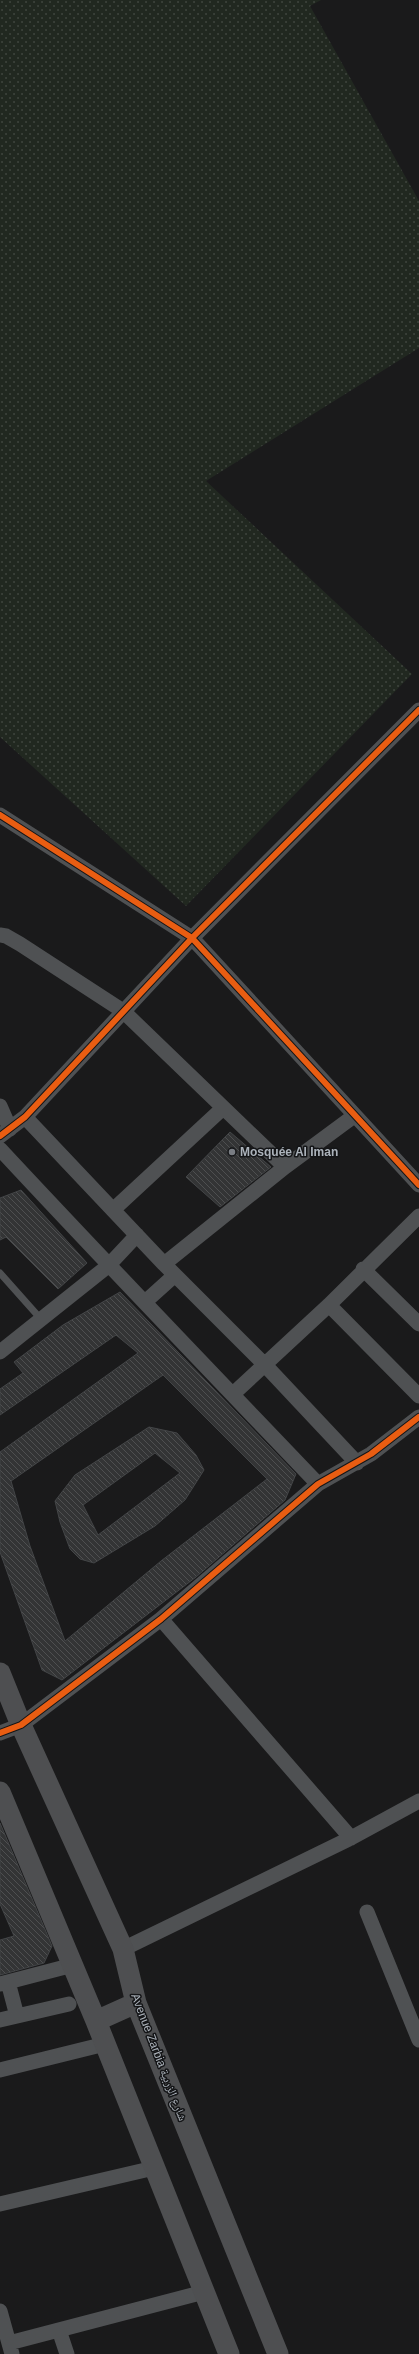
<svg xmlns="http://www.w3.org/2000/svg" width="419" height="2354" viewBox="0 0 419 2354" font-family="Arial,'Noto Naskh Arabic',sans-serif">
<defs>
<pattern id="grass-dots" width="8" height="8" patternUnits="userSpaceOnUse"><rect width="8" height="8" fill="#212820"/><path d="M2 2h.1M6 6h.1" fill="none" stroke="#3f453e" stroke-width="1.8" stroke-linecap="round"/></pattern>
<pattern id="building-back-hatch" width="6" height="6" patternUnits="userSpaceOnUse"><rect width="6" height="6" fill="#333435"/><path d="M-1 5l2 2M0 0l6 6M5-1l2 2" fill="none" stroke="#4e4f50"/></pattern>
</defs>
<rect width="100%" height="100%" fill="#1a1a1b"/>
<path fill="url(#grass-dots)" d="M0 0H321L310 6 419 201V348L206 481 412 674 186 906 0 737Z"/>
<path fill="url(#building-back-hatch)" stroke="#434547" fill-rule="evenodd" d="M230 1132 271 1167 220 1207 186 1177Z
M21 1190 87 1263 58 1289 6 1237 0 1240V1198Z
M120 1292 296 1474 285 1500 196 1577 62 1680 42 1670 0 1552V1452L138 1353 116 1335 0 1415V1389L23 1373 14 1362 63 1325ZM163 1375 267 1479 161 1561 65 1641 30 1546 11 1481Z
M149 1427 177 1433 196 1455 204 1470 185 1500 155 1526 94 1563 80 1559 70 1549 60 1522 55 1501 75 1475ZM155 1453 180 1473 98 1535 83 1505Z
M0 1823 52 1946 44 1963 0 1975V1940L14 1936 0 1904Z"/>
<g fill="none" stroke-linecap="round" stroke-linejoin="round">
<path stroke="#4f5153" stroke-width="7" d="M0 1273 40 1318"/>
<path stroke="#4f5153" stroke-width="15" d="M0 815 192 938 419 1185
M0 935 6 936 20 944 123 1011 285 1167
M0 1106 10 1129
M25 1117 164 1264 265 1365 357 1463
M0 1136 25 1117 192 938 419 710
M0 1149C105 1262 212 1373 318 1484
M114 1209 223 1108
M164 1264 285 1167 354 1116
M363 1269 419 1324
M145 1302 175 1275
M329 1305 419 1396
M0 1352 108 1266 137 1235
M233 1394 329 1305 419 1216
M161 1619 351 1838
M0 1733 21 1725 161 1619 318 1484 371 1454 419 1417
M367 1912 419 2040
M123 1949 351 1838 419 1801
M8 1982 17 2016
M0 1984 73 1965
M0 2020 69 2004
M0 2070 105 2044
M0 2204 154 2168
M0 2311 12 2354
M59 2330 67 2354
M9 2343 204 2292"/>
<path stroke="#4e4f51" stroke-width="21" d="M0 1673 21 1725 123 1949 136 2003 278 2354
M0 1792 96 2021 229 2354
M96 2021 136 2003"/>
<defs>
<path id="cycleway" d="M0 815 192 938 419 1185
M0 1136 25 1117 192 938 419 710
M0 1733 21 1725 161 1619 318 1484 371 1454 419 1417"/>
</defs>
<use href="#cycleway" stroke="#141517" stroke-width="8"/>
<use href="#cycleway" stroke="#e95d12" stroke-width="6"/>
</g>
<circle fill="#797d83" stroke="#141517" stroke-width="1.5" cx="232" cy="1152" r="4"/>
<g text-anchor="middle" stroke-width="3" stroke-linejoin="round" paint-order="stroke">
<g font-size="12" font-weight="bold" fill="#acb3bb" stroke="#141517" text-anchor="start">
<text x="240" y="1156">Mosquée Al Iman</text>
</g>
<g font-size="12" fill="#acb3bb" stroke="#141517">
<text transform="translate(159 2057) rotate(69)" y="4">Avenue Zarbia شارع الزربية</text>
</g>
</g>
</svg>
